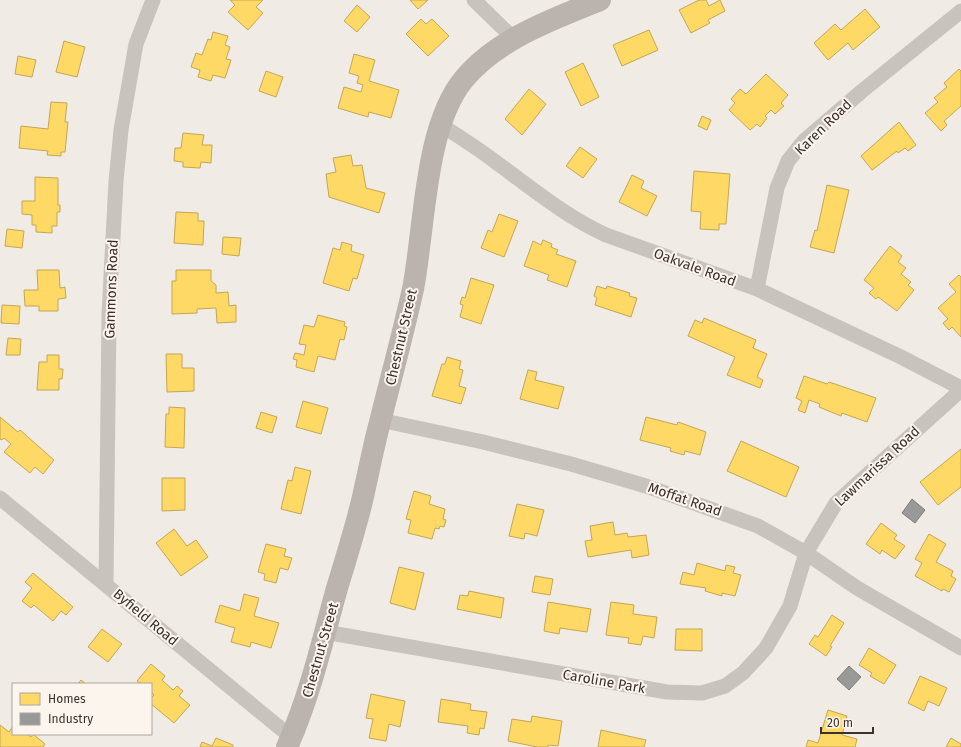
<svg xmlns="http://www.w3.org/2000/svg" width="961" height="747" viewBox="0 0 961 747" font-family="'Fira Sans',sans-serif">
<rect width="100%" height="100%" fill="#f0ebe5"/>
<path fill="#ffd966" stroke="#c4a654" d="M263 0 256 7 263 13 248 30 228 12 235 5 230 0Z
M410 0H428L418 9Z
M699 0H706L709 6 720 0 725 11 708 20 710 23 691 33 679 10Z
M357 5 370 17 357 32 344 21Z
M865 9 880 27 853 50 848 43 828 60 814 43 835 24 841 30Z
M421 19 426 24 432 19 449 36 428 56 406 34Z
M649 30 658 50 622 66 613 45Z
M213 32 228 36 225 45 230 47 226 59 231 60 225 78 213 75 211 81 198 77 200 70 191 67 196 53 202 55 208 39 211 40Z
M64 41 85 47 77 77 56 72Z
M354 54 375 60 369 81 399 90 391 118 369 112 368 117 338 108 344 87 361 92 363 85 357 83 359 76 349 73Z
M18 56 36 60 32 77 15 74Z
M583 63 599 97 581 106 565 72Z
M959 69 961 71V106L944 121 947 125 941 131 925 113 938 102 934 98 947 87 944 83Z
M266 71 283 77 276 97 259 91Z
M766 74 788 95 781 103 784 106 775 114 771 110 765 116 767 118 760 127 757 124 750 130 729 110 735 103 731 99 740 89 746 94Z
M529 89 546 104 522 135 505 119Z
M51 102 67 103 65 122H68L65 152H61V156L47 155 48 151 19 148 21 126 48 129Z
M702 116 711 120 707 130 698 126Z
M899 122 916 145 908 151 905 148 898 153 897 151 872 170 861 156Z
M183 133 204 135 202 145H212L211 163 201 162 200 168 183 167V162L174 161 175 148H181Z
M580 147 597 159 583 178 566 166Z
M351 155 353 166 362 165 366 188 385 193 379 213 329 197 326 174 336 172 333 158Z
M694 171 730 174 726 224H719V230L700 229 701 212 691 211Z
M632 175 644 181 641 188 657 196 647 216 619 202Z
M35 177 58 178V205H60V212H57V226H52V233L36 232V225H32V215L22 214V201H35Z
M827 185 849 190 834 253 810 247 815 230 817 231Z
M176 212 198 213V221H204L203 245 174 243Z
M499 214 518 221 504 257 481 248 488 230 492 232Z
M7 229 24 231 22 248 5 246Z
M223 237 241 238 239 256 222 254Z
M543 240 552 244 551 247 558 250 556 254 576 261 567 287 547 280 549 275 524 266 533 241 541 245Z
M342 242 352 245 351 251 364 255 357 279 353 278 349 291 323 283 333 248 340 250Z
M890 246 902 256 898 262 906 268 901 274 911 282 908 285 914 290 897 311 878 297 876 299 869 293 874 288 864 280Z
M37 270H59L60 288 65 287 66 298 58 299V311H39V306H25L24 290H38Z
M176 270H211V281L216 285V293L228 292 229 306 236 305V322L217 323 216 308 197 309V313L172 314V281H176Z
M959 275 961 277V337L952 327 949 330 943 323 948 319 938 308 956 292 949 284Z
M471 278 494 285 481 324 460 317 463 305 460 304 462 297 465 298Z
M597 286 606 289 607 286 630 293 629 296 637 298 631 317 595 305 597 298 594 296Z
M2 305 20 306 19 324 1 323Z
M318 315 345 322 344 326 347 327 344 340 340 339 335 360 318 356 314 372 296 367 297 360 293 359 295 353 304 355 306 345 299 344 304 325 314 327Z
M704 318 756 340 753 348 767 354 757 377 763 380 760 388 727 375 735 357 688 336 695 320 702 323Z
M8 338 21 339 20 355H6Z
M166 354H182V368H194V391L167 392Z
M47 355H59V369H63L62 379H59V390H37L39 362H47Z
M447 357 461 361 459 369 463 370 459 386 466 388 461 404 432 396 442 364H445Z
M528 370 537 372 535 380 564 387 558 409 520 399Z
M804 376 827 384 829 382 876 398 867 422 842 413 841 416 819 407 820 404 809 400 805 413 798 410 802 401 796 398Z
M303 401 328 408 321 434 296 427Z
M169 407 185 408 184 448 165 447 166 414H169Z
M261 412 277 417 272 433 256 428Z
M0 417 18 432 20 430 54 460 43 474 35 467 30 473 4 452 11 444 4 438 2 440 0 439Z
M646 417 677 425 678 422 706 432 700 455 685 451 684 455 670 451 671 448 640 440Z
M741 441 799 467 786 497 727 471Z
M961 449V487L938 505 920 482Z
M295 467 311 471 301 514 281 509 288 480 292 481Z
M162 478H185V510L162 511Z
M414 491 431 496 429 504 445 509 443 519 446 520 444 527 440 526 439 529 435 528 432 539 408 533 411 520 406 519Z
M517 504 544 510 537 536 525 533 524 539 509 536Z
M613 522 615 535 627 533 628 537 646 535 649 555 632 558 631 550 588 557 585 541 592 540 590 526Z
M881 523 897 535 894 539 905 546 895 559 882 550 880 554 866 544Z
M174 529 187 546 196 540 208 557 181 576 156 543Z
M929 534 946 544 936 562 953 571 951 576 956 579 949 592 943 589 942 591 915 576 922 563 915 559Z
M266 544 286 549 284 556 292 558 288 570 280 568 276 583 264 580 265 574 258 572Z
M697 563 725 571 726 565 735 567 733 573 741 575 735 596 722 593V596L705 591 706 588 680 584 683 572 694 575Z
M399 567 424 573 415 610 390 603Z
M33 573 73 607 66 615 61 611 53 621 34 605 31 608 22 601 32 588 25 582Z
M535 576 553 579 550 595 532 592Z
M469 591 504 598 501 618 457 609 460 595 468 596Z
M244 594 259 598 254 616 279 623 271 648 251 642 250 647 231 642 235 628 215 622 220 605 240 611Z
M548 602 591 609 587 632 560 628 559 634 544 631Z
M611 602 634 605 633 614 657 617 654 638 643 636 641 645 628 643 629 638 606 635Z
M832 615 844 623 830 646 832 647 826 656 809 644 815 635 818 637Z
M102 629 122 644 108 662 88 647Z
M676 629H702V651L675 650Z
M869 648 896 665 884 684 870 676 872 673 859 665Z
M151 664 165 676 162 680 173 690 177 686 183 691 179 696 190 705 174 723 151 704V698L154 695 151 692V684H142L137 681Z
M920 676 947 688 939 706 928 701 924 711 908 703Z
M81 680 86 684H78Z
M371 694 405 701 400 727 389 724 386 741 369 738 373 719 366 718Z
M441 699 471 704 470 710 487 712 484 729 480 728 479 735 467 733 468 726 438 722Z
M828 710 847 716 842 735 857 739 855 747H806L808 740 818 743Z
M532 716 562 721 558 746 548 745V747H537L508 741 512 719 531 722Z
M0 725 9 732 13 726V734H27L31 737 33 734 45 744 43 747H0Z
M601 730 646 740 644 747H598Z
M216 738 233 745V747H200L202 742 212 746Z
M951 738 961 744V747H946Z"/>
<path fill="#999" stroke="#7d7a78" d="M912 499 925 510 915 523 902 513Z
M849 666 861 677 849 690 837 679Z"/>
<g fill="none" stroke-linecap="round" stroke-linejoin="round">
<path stroke="#c9c3be" stroke-width="15" d="M474 0 514 39
M441 125C460 137 479 149 497 163 533 189 565 216 606 235L757 289 901 357 961 388
M757 289 777 188 788 161 804 141 862 91 961 11
M380 420 483 442 571 464 646 486 758 526 806 553 857 588 961 648
M0 498 291 737
M106 583 109 314 116 181 121 130 136 44 153 0
M325 632 667 692 702 693 725 686 743 673 766 648 790 606 806 553 836 503 961 390"/>
<path stroke="#bab3ae" stroke-width="22" d="M287 747C310 696 322 642 337 588 346 559 355 530 362 501 368 475 373 448 380 422 391 378 403 334 413 289 425 228 424 127 464 79 497 39 553 19 600 0"/>
</g>
<g text-anchor="middle" stroke-width="4" stroke-linejoin="round" paint-order="stroke">
<g font-size="14" fill="#3b302b" stroke="#fbf5ee">
<text transform="translate(823 127) rotate(-44)" y="5">Karen Road</text>
<text transform="translate(695 267) rotate(20)" y="5">Oakvale Road</text>
<text transform="translate(111 289) rotate(-88)" y="5">Gammons Road</text>
<text transform="translate(401 337) rotate(-77)" y="5">Chestnut Street</text>
<text transform="translate(877 466) rotate(-43)" y="5">Lawmarissa Road</text>
<text transform="translate(685 499) rotate(19)" y="5">Moffat Road</text>
<text transform="translate(146 617) rotate(40)" y="5">Byfield Road</text>
<text transform="translate(320 650) rotate(-74)" y="5">Chestnut Street</text>
<text transform="translate(604 681) rotate(10)" y="5">Caroline Park</text>
</g>
</g>
<rect x="12" y="683" width="140" height="52" fill="#fbf5ee" stroke="#aea6a0"/>
<rect x="20" y="693" width="20" height="12" fill="#ffd966" stroke="#aea6a0"/>
<text x="48" y="703" font-size="12" fill="#3b302b">Homes</text>
<rect x="20" y="713" width="20" height="12" fill="#999999" stroke="#aea6a0"/>
<text x="48" y="723" font-size="12" fill="#3b302b">Industry</text>
<path d="M821 727v6h52v-6" fill="none" stroke="#3b302b" stroke-width="2"/>
<text x="827" y="727" font-size="12" fill="#3b302b" stroke="#fbf5ee" stroke-width="3" paint-order="stroke">20 m</text>
</svg>
